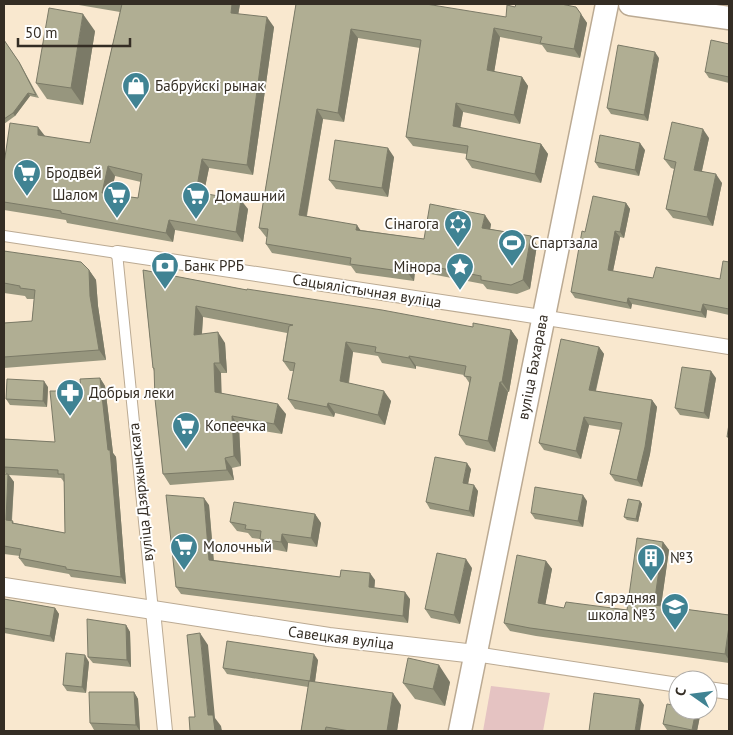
<svg xmlns="http://www.w3.org/2000/svg" width="733" height="735" viewBox="0 0 733 735" font-family="'PT Sans',sans-serif">
<rect width="100%" height="100%" fill="#f9e8cf"/>
<path fill="#e5c3c2" d="M491 686 550 693 543 731H483Z"/>
<g fill="none" stroke-linecap="round" stroke-linejoin="round">
<defs>
<path id="pedestrian" d="M4 236 117 253 153 611"/>
<path id="minor" d="M117 253 528 315 729 347
M153 611 165 731
M475 654 678 685
M708 689 729 692"/>
<path id="tertiary" d="M4 587 329 637 475 654"/>
<path id="primary" d="M630 4 729 18
M460 731 607 4"/>
</defs>
<use href="#pedestrian" stroke="#bbaa93" stroke-width="12"/>
<use href="#minor" stroke="#bbaa93" stroke-width="16"/>
<use href="#tertiary" stroke="#bbaa93" stroke-width="20"/>
<use href="#primary" stroke="#bbaa93" stroke-width="25"/>
<use href="#pedestrian" stroke="#fff" stroke-width="10"/>
<use href="#minor" stroke="#fff" stroke-width="14"/>
<use href="#tertiary" stroke="#fff" stroke-width="18"/>
<use href="#primary" stroke="#fff" stroke-width="22"/>
</g>
<path fill="#97967e" fill-rule="evenodd" d="M73 4H240L238 14 274 27 253 175 209 168 204 193 248 209 243 242 175 230 173 242 67 223 66 220 4 210V164L45 137 90 143 120 12ZM115 176 141 182 138 198 111 194Z
M296 4 506 17 515 7H576L587 23 580 58 547 52 542 45 500 37 494 72 522 77 528 86 520 124 463 112 460 128 541 144 548 154 541 183 472 168 466 159 467 154 413 146 406 137 420 48 358 38 344 122 323 119 307 216 361 230 424 239 491 224 490 229 531 236 537 245 530 289 517 294 487 289 483 284 415 271 414 281 356 273 351 266 272 253 266 244 267 237H266L259 228Z
M95 31 83 105 47 99 36 83Z
M4 40 21 65 39 98 30 96 15 116 4 124Z
M729 44V83L709 78 705 72Z
M659 58 648 121 611 114 607 108Z
M709 138 702 171 722 183 713 226 673 218 666 209 674 169 671 168 664 159Z
M645 150 639 176 599 168 595 162Z
M394 157 388 197 336 189 329 180Z
M626 203 630 209 624 238 620 237 613 271 653 278 720 279 729 262V315L707 310 706 318 632 304 631 309 575 298 571 292 585 232Z
M4 251 89 270 96 280 98 306 106 360 4 368V323L32 321 34 299H27L25 296 4 293Z
M143 270 247 290 473 327 511 330 518 340 509 392H508L495 452 466 445 459 435 470 384 464 375 416 366V369L382 363 378 356 353 352 349 383 391 401 385 425 335 413 334 417 295 409 288 399 294 371H290L283 361 287 333 203 317 202 334 225 343 227 373H221V393L286 414 282 434 239 427 241 466 232 468 234 480 170 485 163 474 154 371 153 368Z
M599 347 604 354 596 391 652 400 657 407 650 454 642 487 615 481 610 474 620 430 589 425 581 459 544 450 539 443Z
M100 378 105 386 113 453 116 457 126 584 71 577 69 574 25 566 19 558 20 556 4 554V474H6L4 471V439L55 442 81 391ZM9 475 61 478 64 482 65 533 14 523 12 521 14 482Z
M716 378 709 419 680 415 675 408Z
M48 387 47 407 10 405 6 399Z
M471 469 468 484 478 491 474 517 430 509 426 502Z
M587 501 583 527 535 519 531 513Z
M640 501 642 504 638 522 627 520 624 517Z
M209 505 214 560 340 577 375 580 374 588 410 599 408 623 181 594 176 587Z
M315 514 321 523 317 547 288 543 287 552 266 548 260 539 252 538 248 533 237 531 230 522Z
M663 542 669 550 661 606 729 615V663L536 636 510 631 504 623 546 561 552 569 545 605 564 608 627 610Z
M472 568 460 624 431 618 425 609Z
M4 599 55 608 59 614 54 642 4 633Z
M126 625 130 632 131 667 93 663 88 657Z
M318 660 315 682 401 705 397 731H301L308 687 227 674 223 668Z
M89 662 86 693 67 691 63 685Z
M450 682 445 706 415 699 403 683Z
M134 692 138 699 140 731 94 730 90 723Z
M700 716 697 731H672L667 730 663 724Z"/>
<path fill="#7b7a67" d="M232 4H240L237 22 231 13Z
M83 14 95 31 83 105 71 88Z
M581 14 587 23 580 58 574 49Z
M267 17 274 27 253 175 247 165Z
M494 28 500 37 493 79 487 70Z
M351 29 358 38 344 122 338 113Z
M655 52 659 58 648 121 644 115Z
M522 77 528 86 520 124 514 115Z
M28 93 30 96 15 116 13 113Z
M456 103 463 112 459 135 453 126Z
M317 109 323 119 305 224 299 215Z
M38 127 45 136 44 145 38 135Z
M703 129 709 138 700 179 694 170Z
M640 143 645 150 639 176 635 170Z
M541 144 548 154 541 183 535 174Z
M388 148 394 157 388 197 382 188Z
M202 159 209 168 202 201 196 192Z
M108 166 115 176 109 202 102 193Z
M716 174 722 183 713 226 707 217Z
M241 200 248 209 243 242 236 232Z
M626 203 630 209 624 238 620 232Z
M485 215 491 224 489 237 482 228Z
M169 220 175 230 173 242 166 233Z
M357 225 363 234 356 230Z
M615 231 620 237 612 276 608 270Z
M531 236 537 245 530 289 523 280Z
M409 262 415 271 414 281 407 272Z
M89 270 96 280 98 306 106 360 99 350 90 296Z
M628 298 632 304 631 309 627 303Z
M703 304 707 310 706 318 701 312Z
M196 306 203 317 201 345 194 335Z
M511 330 518 340 509 392 502 382Z
M218 332 225 343 227 373 220 363Z
M346 342 353 352 347 391 340 381Z
M599 347 604 354 594 397 589 390Z
M409 356 416 366V369L409 358Z
M214 363 221 373 222 402 215 392Z
M711 371 716 378 709 419 704 413Z
M100 378 105 386 113 453 116 457 126 584 121 577Z
M44 381 48 387 47 407 43 401Z
M500 382 508 392 495 452 488 441Z
M384 391 391 401 385 425 378 415Z
M652 400 657 407 650 454 642 487 637 480Z
M328 403 335 413 334 417 327 407Z
M278 404 286 414 282 434 274 424Z
M232 416 239 427 241 466 234 456Z
M584 417 589 425 581 459 576 451Z
M225 458 232 468 234 480 227 470Z
M467 463 471 469 467 489 463 483Z
M8 474 14 482 11 528 6 520Z
M474 485 478 491 474 517 469 511Z
M583 495 587 501 583 527 578 521Z
M204 498 209 505 214 567 209 560Z
M640 501 642 504 638 522 636 519Z
M315 514 321 523 317 547 311 538Z
M282 534 288 543 287 552 281 542Z
M663 542 669 550 660 613 654 605Z
M466 559 472 568 460 624 454 615Z
M546 561 552 569 544 612 538 603Z
M370 573 375 580 374 594 369 587Z
M405 592 410 599 408 623 403 616Z
M55 608 59 614 54 642 50 636Z
M126 625 130 632 131 667 127 660Z
M729 626V660L725 654Z
M200 633 208 645 215 718 221 726 222 731H215L208 715Z
M314 654 318 660 314 688 310 681Z
M85 655 89 662 86 693 82 687Z
M4 657 5 659 4 680Z
M439 665 450 682 445 706 433 689Z
M134 692 138 699 140 731 136 725Z
M393 693 401 705 397 731H387Z
M640 699 644 705 640 731H635Z
M696 710 700 716 697 731H693L692 730Z"/>
<path fill="#b0ae93" stroke="#7b7a67" fill-rule="evenodd" d="M121 4H232L231 13 267 17 247 165 202 159 196 192 241 200 236 232 169 220 166 233 61 213V211L4 202V164L10 123 38 127V135L90 143 122 4ZM108 166 142 174 138 198 102 193Z
M296 4H426L506 17 507 5 515 7 516 4H561L576 7 581 14 574 49 540 43 542 37 494 28 487 70 522 77 514 115 456 103 453 126 541 144 535 174 466 159 468 146 406 137 421 40 351 29 338 113 317 109 299 215 357 225 356 230 424 239 430 204 485 215 482 228 531 236 523 280 511 285 481 280V276L409 262 407 272 350 264 351 258 266 244 268 229 259 228Z
M49 8 83 14 71 88 36 83Z
M4 40 19 62 36 95 28 93 13 113 4 119Z
M711 40 729 44V77L705 72Z
M618 45 655 52 644 115 607 108Z
M672 122 703 129 694 170 716 174 707 217 666 209 676 162 664 159Z
M600 135 640 143 635 170 595 162Z
M335 140 388 148 382 188 329 180Z
M593 196 626 203 620 232 615 231 608 270 653 278 656 267 720 279 723 261 729 262V309L703 304 701 312 628 298 627 303 571 292 582 231 585 232Z
M4 251 81 262 89 270 90 296 99 350 4 357V323L32 321 35 290 20 288V286L4 283Z
M143 270 247 290V289L382 310 473 327V323L511 330 502 382H500L488 441 459 435 471 377 464 376 466 366 409 356V358L375 352 376 347 346 342 340 381 384 391 378 415 328 403 327 407 288 399 295 363 283 361 289 326 293 325 196 306 194 335 218 332 220 363H214L215 392 278 404 274 424 232 416 234 456 225 458 227 470 163 474 155 399 154 368H153Z
M561 339 599 347 589 390 652 400 645 447 637 480 610 474 622 423 584 417 576 451 539 443Z
M682 367 711 371 704 413 675 408Z
M100 378 108 450H110L121 577 66 569V567L19 558 21 549 4 546V474H8L6 520 13 521 12 523 65 533 64 474H58V470L4 467V439L55 442 50 391H81L80 379Z
M7 379 44 381 43 401 6 399Z
M729 424V437H727Z
M435 457 467 463 463 483 474 485 469 511 426 502Z
M535 487 583 495 578 521 531 513Z
M166 495 204 498 209 560 340 577 341 570 370 573 369 587 405 592 403 616 176 587Z
M628 499 640 501 636 519 624 517Z
M234 502 315 514 311 538 282 534 281 542 260 539 261 531 245 529 246 525 230 522Z
M637 538 663 542 654 605 729 615V626L725 654 530 628 504 623 517 555 546 561 538 603 564 608 566 602 627 610Z
M437 553 466 559 454 615 425 609Z
M4 599 55 608 50 636 4 628Z
M87 619 126 625 127 660 88 657Z
M200 633 208 715H213L215 731H190L189 717H195L187 635Z
M227 641 314 654 310 681 223 668Z
M66 653 85 655 82 687 63 685Z
M408 658 439 665 433 689 403 683Z
M309 681 393 693 387 731H350L326 727 325 731H301Z
M89 692H134L136 725 90 723Z
M594 693 640 699 635 731H589Z
M667 704 678 706V710H696L692 730 663 724Z"/>
<defs>
<symbol id="shop-pin" viewBox="-11 -11 22 30"><path d="M0 17L-7.5 6A9.5 9.5 0 1 1 7.5 6Z" fill="#408393" stroke="#fff"/><path d="M-5-2.5h2.3a2.7 3.5 0 0 1 5.4 0H5L5.5 6h-11ZM-1.5-2.5h3a1.5 2.3 0 0 0-3 0Z" fill="#fff"/></symbol>
<symbol id="supermarket-pin" viewBox="-11 -11 22 30"><path d="M0 17L-7.5 6A9.5 9.5 0 1 1 7.5 6Z" fill="#408393" stroke="#fff"/><path d="M-6-5.5h2.5l.6 2H6L4.5 2H-2.5L-4.4-4H-6ZM-1.5 3.2a1.3 1.3 0 1 0 .1 0ZM3 3.2a1.3 1.3 0 1 0 .1 0Z" fill="#fff"/></symbol>
<symbol id="synagogue-pin" viewBox="-11 -11 22 30"><path d="M0 17L-7.5 6A9.5 9.5 0 1 1 7.5 6Z" fill="#408393" stroke="#fff"/><path d="M0-6.5L5.6 3.2H-5.6ZM0 6.5L5.6-3.2H-5.6Z" fill="#fff"/></symbol>
<symbol id="stadium-pin" viewBox="-11 -11 22 30"><path d="M0 17L-7.5 6A9.5 9.5 0 1 1 7.5 6Z" fill="#408393" stroke="#fff"/><path d="M0-5a6.5 5 0 1 0 0 10a6.5 5 0 1 0 0-10ZM-3.5-1.8h7v3.6h-7Z" fill="#fff"/></symbol>
<symbol id="bank-pin" viewBox="-11 -11 22 30"><path d="M0 17L-7.5 6A9.5 9.5 0 1 1 7.5 6Z" fill="#408393" stroke="#fff"/><path d="M-6-4H6V4H-6ZM0-2.3a2.3 2.3 0 1 0 0 4.6a2.3 2.3 0 1 0 0-4.6Z" fill="#fff"/></symbol>
<symbol id="sight-pin" viewBox="-11 -11 22 30"><path d="M0 17L-7.5 6A9.5 9.5 0 1 1 7.5 6Z" fill="#408393" stroke="#fff"/><path d="M0-6L1.8-2.2L6-1.7L2.9 1.2L3.7 5.4L0 3.3L-3.7 5.4L-2.9 1.2L-6-1.7L-1.8-2.2Z" fill="#fff"/></symbol>
<symbol id="pharmacy-pin" viewBox="-11 -11 22 30"><path d="M0 17L-7.5 6A9.5 9.5 0 1 1 7.5 6Z" fill="#408393" stroke="#fff"/><path d="M-2-6h4v4h4v4h-4v4h-4v-4h-4v-4h4Z" fill="#fff"/></symbol>
<symbol id="building-pin" viewBox="-11 -11 22 30"><path d="M0 17L-7.5 6A9.5 9.5 0 1 1 7.5 6Z" fill="#408393" stroke="#fff"/><path d="M-4-6H4V6H1V3H-1V6H-4ZM-2.5-4.3h1.7v1.8h-1.7ZM.8-4.3h1.7v1.8H.8ZM-2.5-1h1.7V.8h-1.7ZM.8-1h1.7V.8H.8Z" fill="#fff"/></symbol>
<symbol id="school-pin" viewBox="-11 -11 22 30"><path d="M0 17L-7.5 6A9.5 9.5 0 1 1 7.5 6Z" fill="#408393" stroke="#fff"/><path d="M0-5L7-2L0 1L-7-2ZM-4 1L0 2.5L4 1V4Q0 6-4 4Z" fill="#fff"/></symbol>
</defs>
<g fill-rule="evenodd">
<use href="#shop-pin" x="120" y="70" width="32" height="43"/>
<use href="#supermarket-pin" x="11" y="157" width="32" height="43"/>
<use href="#supermarket-pin" x="101" y="179" width="32" height="43"/>
<use href="#supermarket-pin" x="180" y="180" width="32" height="43"/>
<use href="#synagogue-pin" x="442" y="208" width="32" height="43"/>
<use href="#stadium-pin" x="496" y="227" width="32" height="43"/>
<use href="#bank-pin" x="149" y="250" width="32" height="43"/>
<use href="#sight-pin" x="444" y="251" width="32" height="43"/>
<use href="#pharmacy-pin" x="54" y="377" width="32" height="43"/>
<use href="#supermarket-pin" x="170" y="410" width="32" height="43"/>
<use href="#supermarket-pin" x="168" y="531" width="32" height="43"/>
<use href="#building-pin" x="635" y="542" width="32" height="43"/>
<use href="#school-pin" x="659" y="591" width="32" height="43"/>
</g>
<g text-anchor="middle" stroke-width="4" stroke-linejoin="round" paint-order="stroke">
<g font-size="15" fill="#342d24" stroke="#fff" text-anchor="start">
<text x="155" y="91">Бабруйскі рынак</text>
<text x="46" y="178">Бродвей</text>
<text x="98" y="200" text-anchor="end">Шалом</text>
<text x="215" y="201">Домашний</text>
<text x="439" y="229" text-anchor="end">Сінагога</text>
<text x="531" y="248">Спартзала</text>
<text x="184" y="271">Банк РРБ</text>
<text x="441" y="272" text-anchor="end">Мінора</text>
<text x="89" y="398">Добрыя леки</text>
<text x="205" y="431">Копеечка</text>
<text x="203" y="552">Молочный</text>
<text x="670" y="563">№3</text>
<text x="656" y="603" text-anchor="end">Сярэдняя<tspan x="656" dy="17">школа №3</tspan></text>
</g>
<g font-size="15" fill="#342d24" stroke="#fff">
<text transform="translate(367 291) rotate(9)" y="5">Сацыялістычная вуліца</text>
<text transform="translate(533 367) rotate(-79)" y="5">вуліца Бахарава</text>
<text transform="translate(141 492) rotate(-96)" y="5">вуліца Дзяржынскага</text>
<text transform="translate(341 638) rotate(7)" y="5">Савецкая вуліца</text>
</g>
</g>
<rect width="733" height="735" fill="none" stroke="#342d24" stroke-width="10"/>
<g transform="translate(693 695) rotate(284)"><circle r="24" fill="#ffffff" stroke="#aeaba7"/>
<path d="M0-4L9 19L0 12L-9 19Z" fill="#408393"/>
<text y="-8" font-size="14" font-weight="bold" text-anchor="middle" fill="#342d24">С</text>
</g>
<path d="M18 38v8h112v-8" fill="none" stroke="#342d24" stroke-width="2.5"/>
<text x="25" y="38" font-size="15" fill="#342d24" stroke="#ffffff" stroke-width="4" paint-order="stroke">50 m</text>
</svg>
